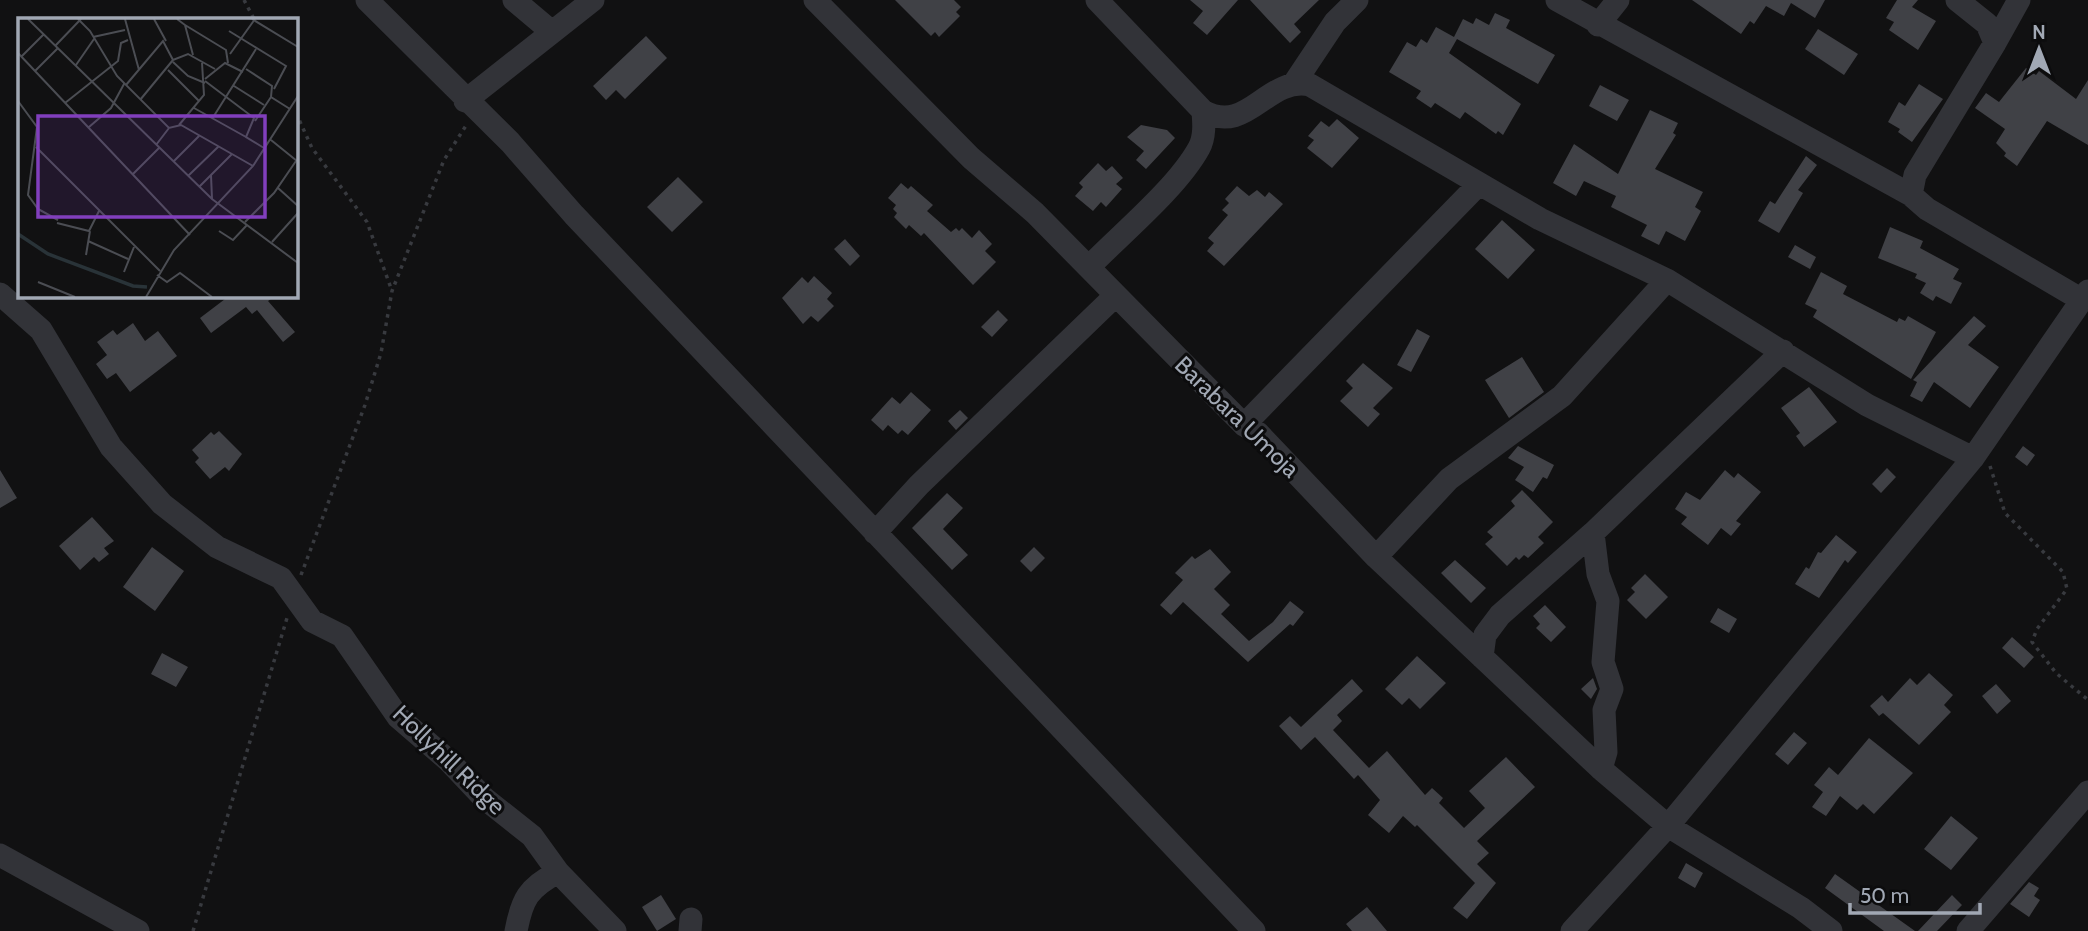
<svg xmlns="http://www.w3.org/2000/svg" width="2088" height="931" viewBox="0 0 2088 931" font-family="Cabin,sans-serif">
<rect width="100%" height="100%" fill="#111112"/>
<path fill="#404146" d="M895 0H954L961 7 956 12 960 16 939 37 935 32 931 36Z
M1190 0H1238L1207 35 1193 23 1203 11Z
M1250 0H1319L1294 24 1301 32 1290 43Z
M1692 0H1825L1815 18 1791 3 1784 16 1766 6 1754 24 1750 21 1741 34Z
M1897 0H1918L1912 7 1936 21 1918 50 1889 30 1894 22 1886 18Z
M1495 13 1510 20 1506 28 1555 55 1538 84 1457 39 1449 53 1521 104 1503 135 1498 131 1496 134 1465 112 1460 119 1435 103 1431 108 1416 98 1421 91 1389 72 1407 42 1416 47 1421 39 1427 43 1436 27 1454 37 1463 19 1473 24 1476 18 1489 25Z
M1818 29 1858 54 1844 75 1805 49Z
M646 36 667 58 625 99 616 90 606 100 593 86Z
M2026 68 2036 75 2039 71 2076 99 2088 80V145L2047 121 2017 166 2004 156 2006 153 1996 143 2005 129 1975 108 1986 93 1999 102Z
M1919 84 1943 99 1912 142 1898 132 1900 129 1888 122 1899 102 1905 106Z
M1600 85 1629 100 1617 121 1589 106Z
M1650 110 1678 123 1673 133 1676 135 1655 169 1703 192 1695 207 1701 211 1685 241 1666 231 1659 245 1641 236 1647 225 1611 207 1616 196 1584 181 1576 196 1553 183 1574 144 1618 174Z
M1337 119 1359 138 1332 168 1307 148 1314 140 1308 136 1321 121 1329 127Z
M1141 125 1167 130 1175 138 1146 169 1136 160 1144 151 1127 137Z
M1806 156 1817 165 1798 190 1803 193 1779 233 1758 221 1770 201 1775 204Z
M1098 163 1106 171 1112 166 1123 178 1116 184 1122 189 1106 207 1101 202 1093 211 1075 196 1083 187 1079 183Z
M678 177 703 202 672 232 647 207Z
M901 183 908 189 911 186 933 205 927 211 951 232 956 228 959 231 962 228 972 238 979 230 992 244 985 251 996 262 973 285 924 233 921 236 909 225 906 229 894 217 897 213 893 209 896 205 888 198Z
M1237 186 1249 196 1257 190 1265 197 1269 192 1283 204 1224 266 1207 251 1214 243 1208 238 1228 215 1222 210 1229 203 1225 199Z
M1502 220 1535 250 1508 279 1475 249Z
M1890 227 1923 241 1920 248 1959 269 1953 279 1962 283 1951 304 1936 296 1933 301 1920 293 1926 283 1915 278 1917 274 1878 258Z
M845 239 860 256 850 266 834 249Z
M1795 245 1816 257 1810 269 1788 257Z
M1821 272 1847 286 1843 294 1897 322 1899 318 1905 321 1908 316 1936 332 1911 379 1813 317 1817 310 1805 304Z
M814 276 832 293 827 299 834 306 818 322 811 316 803 324 782 298 802 277 808 283Z
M229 296H275L268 301 295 332 283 342 257 310 252 314 246 307 211 333 200 318Z
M998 310 1008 320 992 337 981 327Z
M1974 316 1986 326 1968 345 1999 367 1970 408 1934 382 1922 402 1910 396 1917 382 1913 380Z
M133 323 145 341 158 331 177 356 130 392 116 373 107 379 96 364 107 355 97 342 113 330 117 335Z
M1417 329 1430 336 1411 372 1397 365Z
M1522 357 1544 392 1509 418 1485 380Z
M1363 363 1393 388 1373 408 1380 414 1368 427 1340 401 1353 388 1346 381Z
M1809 387 1837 422 1804 447 1796 436 1800 433 1781 408Z
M911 392 931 410 908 435 902 430 898 434 888 425 883 431 871 420 892 397 900 404Z
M960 410 968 418 956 430 948 421Z
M219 431 242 454 229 471 225 467 210 479 195 462 199 458 192 450 211 432 214 435Z
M1518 446 1554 465 1547 479 1543 477 1533 492 1515 480 1524 467 1508 458Z
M2023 446 2035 455 2027 466 2015 457Z
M1887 468 1896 477 1881 493 1872 484Z
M0 470 17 498 0 508Z
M1725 470 1734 478 1738 473 1761 492 1736 521 1741 524 1731 536 1721 528 1708 545 1681 524 1687 517 1675 509 1686 492 1700 500Z
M1522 490 1553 522 1538 537 1544 543 1528 558 1524 555 1519 560 1516 557 1507 566 1485 544 1493 537 1487 532 1515 506 1511 501Z
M947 493 963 508 943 529 968 555 952 570 912 528Z
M92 517 114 541 104 548 109 554 99 562 94 557 80 570 59 546Z
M1836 535 1857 552 1848 563 1845 560 1819 598 1795 584 1806 567 1809 569 1818 552 1821 553Z
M152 547 184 571 155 611 123 587Z
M1034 547 1045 558 1031 572 1020 561Z
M1210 549 1231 572 1214 589 1230 605 1221 614 1249 641 1273 622 1290 601 1304 612 1293 626 1290 624 1248 662 1183 602 1171 615 1160 605 1183 580 1175 573 1192 556 1195 559Z
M1455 560 1486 588 1471 603 1441 573Z
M1645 574 1668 597 1646 619 1627 600 1635 592 1631 588Z
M1545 605 1566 627 1551 642 1536 628 1540 624 1533 616Z
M1718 608 1737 619 1729 633 1710 622Z
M2012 637 2034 657 2024 668 2002 648Z
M162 653 188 667 176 687 151 674Z
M1417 656 1446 683 1420 709 1409 698 1402 705 1385 689Z
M1929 673 1953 695 1944 705 1951 712 1919 745 1883 713 1879 716 1870 706 1882 695 1888 702 1910 678 1917 685Z
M1593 678 1597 689 1591 699 1581 689Z
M1352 679 1363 691 1337 715 1342 721 1333 730 1369 768 1387 751 1425 795 1432 788 1443 798 1439 803 1464 828 1485 808 1469 791 1506 757 1535 787 1477 841 1489 853 1477 864 1496 883 1467 919 1453 908 1475 883 1417 825 1415 827 1403 816 1389 833 1368 815 1380 800 1358 775 1354 779 1315 737 1301 750 1279 726 1290 716 1301 727Z
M1996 684 2011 701 1997 714 1982 696Z
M1794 732 1807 743 1788 765 1775 754Z
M1869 738 1913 773 1874 814 1863 804 1857 810 1840 796 1826 816 1812 807 1823 792 1814 785 1829 767 1838 775Z
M1951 816 1978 838 1951 870 1924 849Z
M1686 863 1703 873 1695 888 1678 878Z
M1835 874 1915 931H1884L1825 888Z
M2029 882 2039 888 2034 896 2040 900 2029 917 2010 904Z
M661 895 676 919 657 931 642 907Z
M1952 895 1962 905 1937 931H1918Z
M1367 907 1387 931H1352L1346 924Z"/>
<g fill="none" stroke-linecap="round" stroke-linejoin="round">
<path stroke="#383a3f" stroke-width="3.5" stroke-dasharray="3.5 5" stroke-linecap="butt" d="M244 0 254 19
M296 113 312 148 367 222 392 291
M1990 466 2005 513 2063 572 2067 589 2037 629 2032 642 2056 673 2088 700
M301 575 365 405 381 353 392 291 444 160 467 124
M193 931 287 618"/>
<path stroke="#323338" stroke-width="23" d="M367 0 510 142 574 215 1254 931
M514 0 552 32
M815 0 971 158 1035 213 1244 425 1258 433 1376 557 1601 769 1668 826 1801 908 1831 931
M1097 0 1203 111C1248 136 1266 76 1310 85L1540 219 1667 280 1867 405 1973 458
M1557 0 1911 195
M1957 0 1987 24 1995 43 1915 175 1911 195 1927 209 2082 300
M1598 25 1618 0
M1995 43 2019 0
M1295 82 1335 22 1357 0
M465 101 593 0
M1089 267C1121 234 1177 188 1199 148 1205 137 1204 124 1203 111
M0 294 41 330 111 447 162 504 217 547 281 578 312 621 342 636 398 717 449 761 484 798 532 836 558 872 615 931
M1244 425 1479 184
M875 533 919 485 1114 297
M1593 533 1598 574 1608 601 1603 662 1612 689 1604 710 1606 752 1601 769
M1376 557 1449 479 1562 396 1667 280
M1482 657 1485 635 1500 615 1593 533 1783 351
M0 855 138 931
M516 931C522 899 528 888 558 872
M690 931 691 919
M1572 931 1668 826 1973 458 2088 291
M1968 931 2088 792"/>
</g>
<g text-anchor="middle" stroke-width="6" stroke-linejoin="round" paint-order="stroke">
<g font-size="24" fill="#a1a8b4" stroke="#0c0c0d">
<text transform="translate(1237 417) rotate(44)" y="8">Barabara Umoja</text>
<text transform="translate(449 760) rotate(44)" y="8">Hollyhill Ridge</text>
</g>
</g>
<g transform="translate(18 18)">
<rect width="280" height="280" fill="#111112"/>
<path fill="none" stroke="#293338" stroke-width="3.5" d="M0 216 30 236 115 268 129 269"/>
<path fill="none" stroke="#4b4d53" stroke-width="2" d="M10 1 194 181 280 245M60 1 72 13 99 58 151 110 163 107 235 148M107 1 121 52M136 1 148 23M159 1 167 7 175 37M234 1 280 29M167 7 208 32 210 45M211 13 268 48 256 71M75 19 107 12M38 27 63 1M0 35 172 217M212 36 237 1M4 38 26 16M155 44 170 58 187 65M58 47 76 21M228 51 254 68 253 79 272 91M150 52 181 83M17 53 40 30M187 61 207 45 225 54M187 63 236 100 228 119 246 130M108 67 145 23 155 42 170 36 197 51M216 68 246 87M122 82 155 42M0 83 19 109 10 177 20 191 40 202M47 85 100 43 103 25 110 22M176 90 228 119M194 101 238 31M237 103 253 79M161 107 186 77 184 45M71 109 93 90 106 66M253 122 279 143M138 127 151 110M18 129 142 253M155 144 181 118M115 156 141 130M193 157 194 181M170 158 201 128M181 169 214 136M260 170 280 188M227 204 256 175 278 143M39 205 71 213 81 193M201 213 215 222 229 207M70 223 110 241M254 224 280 195M68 237 72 213M106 254 116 229M139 257 149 264 162 255 194 279M20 264 57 279M128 279 156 232 235 148 280 78"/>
<path fill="#813fbd" fill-opacity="0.15" stroke="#813fbd" stroke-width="3.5" d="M20 98H247V199H20Z"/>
<rect width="280" height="280" fill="none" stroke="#a1a8b4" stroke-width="3.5"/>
</g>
<g transform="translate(2039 49)" stroke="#0c0c0d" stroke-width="5" paint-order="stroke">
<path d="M0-5L12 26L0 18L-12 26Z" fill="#a1a8b4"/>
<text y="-10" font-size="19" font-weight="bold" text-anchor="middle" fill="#a1a8b4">N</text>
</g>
<path d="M1850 903v10h130v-10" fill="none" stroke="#a1a8b4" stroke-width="3.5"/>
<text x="1860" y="903" font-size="21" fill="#a1a8b4" stroke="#0c0c0d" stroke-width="5" paint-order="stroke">50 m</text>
</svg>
